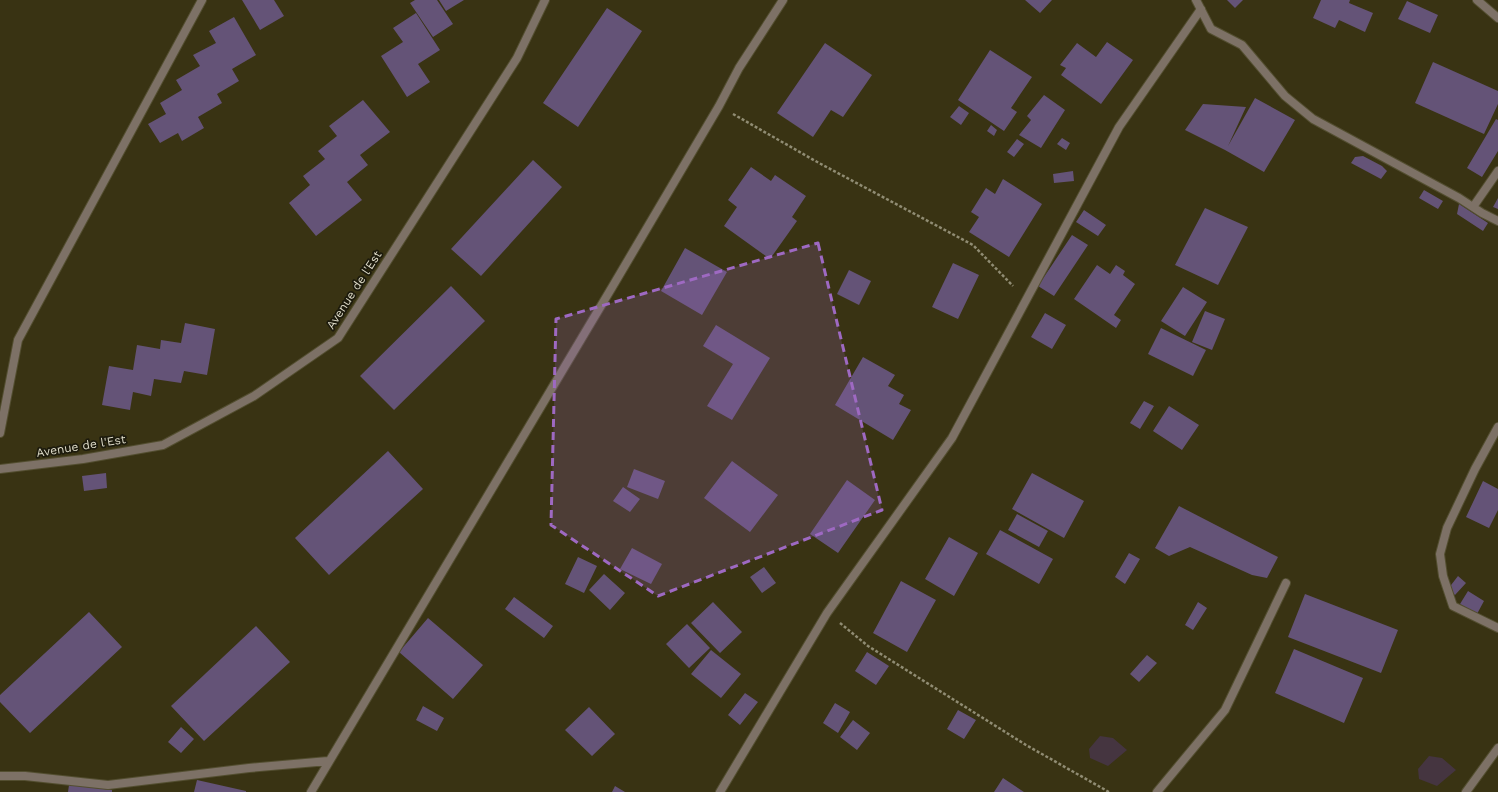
<svg xmlns="http://www.w3.org/2000/svg" width="1498" height="792" viewBox="0 0 1498 792" font-family="'Work Sans',sans-serif">
<rect width="100%" height="100%" fill="#393313"/>
<path fill="#453540" d="M1100 736 1113 738 1127 750 1108 766 1090 758 1089 749Z
M1429 756 1442 758 1456 770 1437 786 1419 779 1418 769Z"/>
<path fill="#645377" d="M242 0H274L284 16 260 30Z
M415 0H437L453 24 433 37 410 3Z
M439 0H464L446 11Z
M1025 0H1052L1040 13Z
M1227 0H1243L1235 8Z
M1321 0H1350L1349 3 1373 13 1365 32 1339 20 1335 28 1313 18Z
M1407 1 1438 15 1430 33 1398 19Z
M607 8 642 31 578 127 543 103Z
M416 13 440 50 418 64 430 82 407 97 381 56 403 42 393 28Z
M234 17 256 55 232 69 239 81 217 94 222 103 198 117 204 128 182 141 178 133 160 143 148 124 166 114 160 103 182 90 176 80 200 66 193 55 216 43 209 31Z
M1107 42 1133 60 1101 104 1061 75 1066 68 1060 65 1077 43 1096 57Z
M825 43 872 75 843 117 831 110 813 137 777 113Z
M990 50 1032 77 1011 108 1017 112 1004 131 958 100Z
M1433 62 1498 91V104L1484 134 1415 103Z
M1044 95 1065 110 1041 148 1019 135 1031 120 1027 116Z
M1255 98 1295 120 1264 172 1225 150 1185 130 1203 104 1246 107 1228 146Z
M363 100 390 132 360 155 368 165 347 182 362 200 316 236 289 203 310 185 303 176 325 159 318 151 337 136 329 126Z
M959 106 969 113 961 125 950 117Z
M1496 119 1498 120V151L1482 177 1467 168Z
M991 125 997 130 994 136 987 131Z
M1062 138 1070 143 1066 150 1057 144Z
M1017 139 1024 144 1014 157 1007 152Z
M1363 156 1382 166 1387 171 1381 179 1351 163 1355 157Z
M533 160 562 187 481 276 451 249Z
M751 167 771 181 775 175 806 196 792 217 797 221 770 259 724 226 737 207 728 200Z
M1073 171 1074 181 1054 183 1053 174Z
M1003 179 1042 204 1009 257 969 232 979 217 971 212 986 188 995 194Z
M1424 190 1443 201 1438 209 1419 198Z
M1498 198V209L1493 207Z
M1459 204 1488 223 1483 231 1457 214Z
M1205 208 1248 227 1218 285 1175 265Z
M1084 210 1106 225 1098 236 1076 222Z
M1072 235 1088 245 1054 296 1038 286Z
M685 248 727 272 702 315 661 291Z
M953 263 979 275 958 319 932 307Z
M1097 265 1110 274 1116 265 1125 271 1123 275 1135 284 1114 315 1121 320 1116 328 1074 299Z
M849 270 871 281 859 305 837 294Z
M451 286 485 321 394 410 360 376Z
M1183 287 1207 302 1185 336 1161 321Z
M1205 311 1225 319 1212 350 1192 342Z
M1045 313 1066 325 1052 349 1031 337Z
M185 323 215 329 207 375 184 371 181 383 154 379 151 396 133 392 130 410 102 405 109 366 133 370 137 345 160 349 161 340 181 343Z
M716 325 770 358 732 420 707 406 733 364 703 346Z
M1161 328 1206 350 1193 376 1148 354Z
M863 357 895 375 888 386 904 395 899 404 911 410 893 440 835 405Z
M1144 401 1154 406 1140 429 1130 423Z
M1169 406 1199 425 1182 450 1153 431Z
M388 451 423 489 329 575 295 538Z
M732 461 778 495 750 532 704 498Z
M634 469 665 481 658 499 627 487Z
M106 473 107 488 84 491 82 476Z
M1032 473 1084 501 1064 538 1012 509Z
M847 480 875 500 838 553 810 534Z
M1483 481 1498 489V510L1489 528 1466 517Z
M623 487 640 499 630 512 613 501Z
M1179 506 1278 557 1267 578 1252 575 1190 547 1169 556 1155 548Z
M1017 514 1048 531 1039 547 1008 530Z
M1000 530 1053 559 1039 584 986 554Z
M949 537 978 553 954 596 925 579Z
M632 548 662 564 651 584 620 569Z
M1129 553 1140 559 1125 584 1115 577Z
M578 557 597 566 584 593 565 584Z
M764 567 776 583 762 593 750 577Z
M604 574 625 593 610 610 589 590Z
M1458 576 1466 583 1455 595 1448 589Z
M901 581 936 600 907 652 873 633Z
M1468 591 1484 601 1477 614 1460 604Z
M1305 594 1398 630 1381 673 1288 637Z
M514 597 553 626 544 638 505 609Z
M713 602 742 632 720 653 691 623Z
M1198 602 1207 608 1193 630 1185 625Z
M89 612 122 647 30 733 0 702V695Z
M428 618 483 665 453 699 399 652Z
M687 624 710 648 689 668 666 644Z
M256 626 290 662 204 741 171 706Z
M1294 649 1363 678 1344 723 1275 693Z
M711 650 741 674 721 698 691 674Z
M867 652 889 666 876 685 855 671Z
M1147 655 1157 663 1139 682 1130 674Z
M745 693 758 702 740 725 728 715Z
M835 703 850 712 838 733 823 723Z
M423 706 444 718 437 731 416 720Z
M589 707 615 734 592 756 565 730Z
M958 710 976 720 964 739 947 729Z
M853 720 870 733 857 750 840 737Z
M181 727 194 739 181 753 168 742Z
M1003 778 1024 792H994Z
M197 780 246 791V792H194Z
M69 785 112 790V792H68Z
M615 786 625 792H612Z"/>
<g fill="none" stroke-linecap="round" stroke-linejoin="round">
<defs>
<path id="lane" d="M1477 0 1498 18
M1498 427 1475 469 1447 528 1440 554 1443 576 1453 606 1498 628
M0 433 18 340 202 0
M1466 792 1498 748"/>
<path id="street" d="M1196 0 1211 29 1242 45 1285 96 1313 119 1459 198 1482 213 1498 221
M1473 207 1498 171
M0 469 83 459 163 445 254 396 338 338 517 58 545 0
M0 776H25L108 785 249 768 328 761
M311 792 614 284 719 106 739 68 783 0
M720 792 827 613 952 438 1119 127 1201 9
M1157 792 1225 710 1286 583"/>
</defs>
<use href="#lane" stroke="#534e30" stroke-width="10"/>
<use href="#street" stroke="#534e30" stroke-width="10"/>
<path stroke="#908c73" stroke-width="2.5" stroke-dasharray="3 2" stroke-linecap="butt" d="M733 114 819 163 973 245 1013 286
M840 623 868 646 1026 745 1109 792"/>
<use href="#lane" stroke="#7d7166" stroke-width="8"/>
<use href="#street" stroke="#7d7166" stroke-width="8"/>
</g>
<path fill="#9e69c2" fill-opacity="0.2" stroke="#9e69c2" stroke-width="3" stroke-dasharray="8 5" stroke-linejoin="round" d="M818 243 882 510 658 596 551 525 556 319Z"/>
<g text-anchor="middle" stroke-width="3.5" stroke-linejoin="round" paint-order="stroke">
<g font-size="12" fill="#dedbc8" stroke="#1d1b0d">
<text transform="translate(354 290) rotate(-57)" y="4">Avenue de l'Est</text>
<text transform="translate(81 446) rotate(-9)" y="4">Avenue de l'Est</text>
</g>
</g>
</svg>
